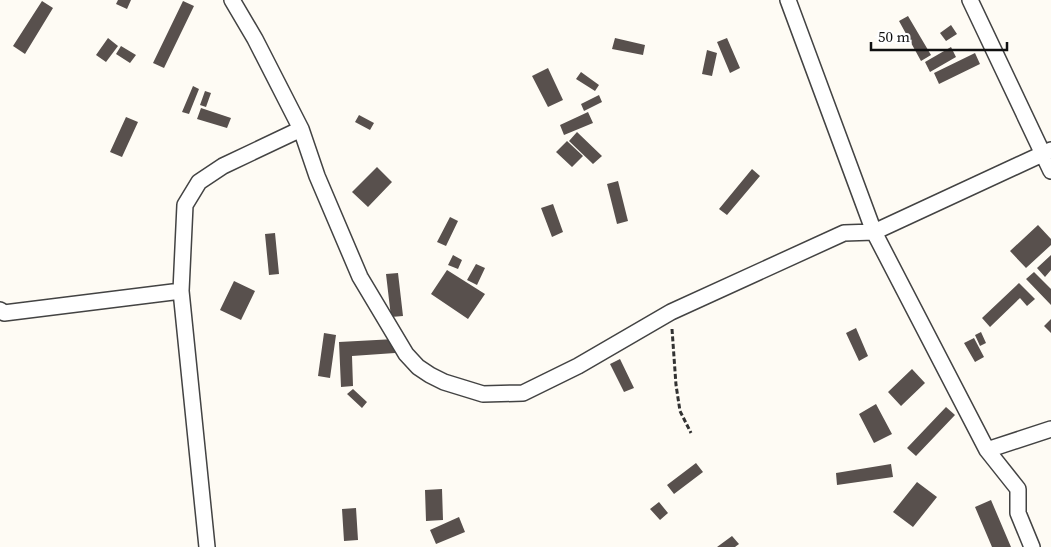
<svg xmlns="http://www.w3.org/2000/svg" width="1051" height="547" viewBox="0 0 1051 547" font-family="'Source Serif 4',serif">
<rect width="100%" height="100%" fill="#fefbf4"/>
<path fill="#58504d" d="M118 0H131L127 9 116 4Z
M42 1 53 8 25 54 13 46Z
M183 1 194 6 164 68 153 63Z
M908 16 931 55 921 61 899 21Z
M951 25 957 34 946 41 940 33Z
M108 38 118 46 106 62 96 55Z
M615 38 645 45 643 55 612 49Z
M727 38 740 68 730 73 717 42Z
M121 46 136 55 130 63 116 54Z
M951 47 956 57 930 72 925 62Z
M707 50 717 53 712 76 702 74Z
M975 53 980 64 939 84 934 73Z
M548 68 563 100 548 107 532 76Z
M581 72 599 85 595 91 576 79Z
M193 86 199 89 189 114 182 112Z
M205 91 211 93 206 107 200 105Z
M599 95 602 102 584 111 581 104Z
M201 108 231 118 227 128 197 119Z
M588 112 593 123 564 135 560 125Z
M359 115 374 123 370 130 355 122Z
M126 117 138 122 122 157 110 152Z
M577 132 602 156 593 164 569 141Z
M567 141 583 156 572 167 556 152Z
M377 167 392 182 368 207 352 192Z
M752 169 760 176 727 215 719 209Z
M618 181 628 221 617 224 607 184Z
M553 204 563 232 552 237 541 208Z
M450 217 458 221 446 246 437 242Z
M1038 225 1051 239V245L1026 268 1010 251Z
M275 233 279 274 269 275 265 234Z
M453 255 462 260 458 269 448 265Z
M1051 255V270L1045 277 1037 268Z
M476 264 485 268 477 285 467 280Z
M447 270 485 294 468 319 431 294Z
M1034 272 1051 289V305L1026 279Z
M398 273 403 316 391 317 386 274Z
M234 281 255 291 241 320 220 310Z
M1019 283 1035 299 1027 306 1020 298 990 327 982 318Z
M1051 319V333L1044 326Z
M856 328 868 356 859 361 846 333Z
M981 332 986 343 980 346 975 335Z
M324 333 336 335 330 378 318 376Z
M974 338 984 357 975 362 964 343Z
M395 339V353L352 356 353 386 341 387 339 342Z
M620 359 634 388 624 392 610 364Z
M912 369 925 383 901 406 888 392Z
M353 389 367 402 362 408 347 394Z
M876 404 892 434 874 443 859 414Z
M946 407 955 415 916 456 907 448Z
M696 463 703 472 674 494 667 485Z
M891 464 893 477 837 485 836 473Z
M917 482 937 497 913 527 893 512Z
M442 489 443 520 426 521 425 490Z
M991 500 1011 547H992L975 507Z
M659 502 668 513 660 520 650 509Z
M356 508 358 540 344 541 342 509Z
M459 517 465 532 436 544 430 530Z
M732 536 739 544 735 547H717Z"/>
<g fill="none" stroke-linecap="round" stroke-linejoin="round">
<defs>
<path id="street" d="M232 0 255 39 301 129 317 176 360 277 406 354 418 367 430 375 444 382 483 394 523 393 578 366 671 312 844 233 874 232 1051 150
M788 0 874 232 987 450 1018 489V513L1032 547
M970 0 1051 171
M181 291 207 547
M0 310 4 313 181 291 185 205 199 182 223 166 301 129
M987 450 1051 429"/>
</defs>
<use href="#street" stroke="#434343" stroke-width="18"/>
<path stroke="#323232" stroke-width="3" stroke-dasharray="5 2.5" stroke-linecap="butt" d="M672 329 676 385 680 411 691 433"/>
<use href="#street" stroke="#fff" stroke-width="15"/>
</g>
<path d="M871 42v8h136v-8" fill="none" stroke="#101010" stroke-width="2.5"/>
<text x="878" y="42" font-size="15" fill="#101010" stroke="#ffffff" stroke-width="4" paint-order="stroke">50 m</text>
</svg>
